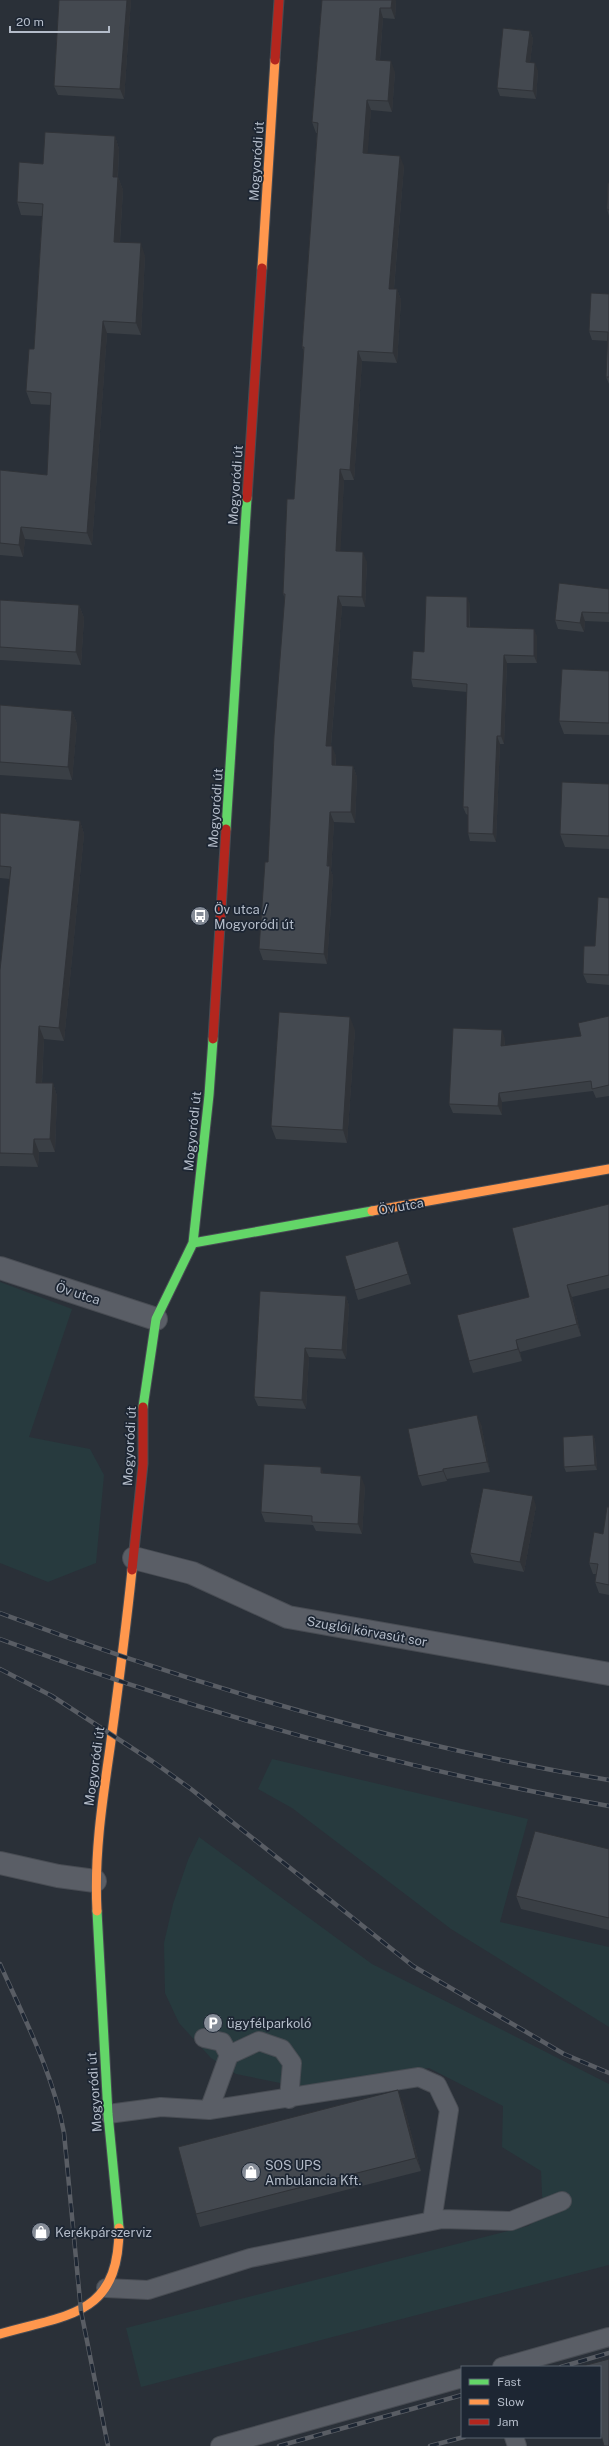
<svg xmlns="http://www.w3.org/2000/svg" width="609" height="2446" viewBox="0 0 609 2446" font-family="'Public Sans',sans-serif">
<rect width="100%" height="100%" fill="#2a3038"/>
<path fill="#273a3e" d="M0 1282 72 1309 29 1437 90 1449 104 1475 96 1563 48 1582 0 1563Z
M272 1759 528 1819 500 1922 609 1947V2027L451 1929 292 1808 258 1789Z
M199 1837 372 1964 609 2084V2265L141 2387 126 2328 528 2226 543 2216 541 2171 502 2147 503 2106 429 2068 315 2090 236 2074 211 2058 179 2023 165 1993 164 1943 173 1904 188 1860Z"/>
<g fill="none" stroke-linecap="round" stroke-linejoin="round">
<defs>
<path id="lane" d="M204 2038 222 2042 229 2055 209 2110
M229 2055 259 2041 282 2049 292 2063 289 2099
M108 2114 161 2107 209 2110 419 2077 437 2085 449 2110 432 2221
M106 2288 148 2290 250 2258 442 2219 511 2221 562 2201
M502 2367 609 2337
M514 2437 517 2446
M220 2446 462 2378"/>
<path id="street" d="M0 1268 156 1319
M134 1558 192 1573 288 1617 609 1674
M0 1863 58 1876 95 1881"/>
<path id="fast" d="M226 829 247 498
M193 1243 372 1211
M143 1407 156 1319 193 1243 209 1095 213 1039
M97 1911 108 2114 119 2228"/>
<path id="slow" d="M262 268 275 60
M372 1211 609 1169
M97 1911C94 1856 102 1803 110 1748 118 1689 126 1629 132 1570
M0 2334C69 2314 119 2316 119 2228"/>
<path id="jam" d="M275 60 279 0
M247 498 262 268
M213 1039 226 829
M132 1570 143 1464V1407"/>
</defs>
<use href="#lane" stroke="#484c53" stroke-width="20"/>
<use href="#street" stroke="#484c53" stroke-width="24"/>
<use href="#fast" stroke="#484c53" stroke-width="11"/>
<use href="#slow" stroke="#484c53" stroke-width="11"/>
<use href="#jam" stroke="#484c53" stroke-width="11"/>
<use href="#lane" stroke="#5a5e66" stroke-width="18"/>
<use href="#street" stroke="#5a5e66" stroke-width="22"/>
<use href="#fast" stroke="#63d668" stroke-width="9"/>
<use href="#slow" stroke="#ff974d" stroke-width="9"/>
<use href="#jam" stroke="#b3261e" stroke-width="9"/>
<defs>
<path id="rail" d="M0 1613C197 1686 401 1746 609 1780
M0 1639C198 1712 401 1769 609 1806
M0 1669 52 1696 152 1761 191 1789 413 1966 564 2054 609 2073
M0 1964C25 2020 53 2073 64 2133L81 2311 108 2446
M561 2367 609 2353
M279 2446 462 2395
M430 2446 464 2437"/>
</defs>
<use href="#rail" stroke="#595d64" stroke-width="4.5"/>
<use href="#rail" stroke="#1d2633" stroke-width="3" stroke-dasharray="9" stroke-linecap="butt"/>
</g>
<path fill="#3a3f45" d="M59 0H131L124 99 58 95 54 86Z
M322 0H396L395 19 383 18 380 60 395 72 392 112 371 110 367 153 404 166 394 289H397L401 300 397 363 362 361 354 480H344L340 551 367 562 365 607 342 606 331 746 336 756V766H353L357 777 355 823 334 822 331 871 333 876 327 964 263 960 259 949 268 862 285 598 283 594 294 499 304 352 302 347 317 133H316L312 122Z
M530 31 533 39 530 62 538 71 536 99 500 96 497 88Z
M115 136 119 149 118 177 123 190 120 242 145 256 141 335 107 333 92 545 25 539 23 557 0 555V470L47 475 51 405 31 404 26 391 34 349 42 216 21 215 17 202 43 164Z
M609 183V216L607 209Z
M609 294V384L606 377 608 341 592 340 589 331Z
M609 589V622L585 621 584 632 558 629 555 620Z
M0 600 79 605 84 618 81 665 0 660Z
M470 604V627L537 636V663H507L504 744H500L496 842 470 841 468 833V815L466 814 463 807 467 692 413 687 411 679 424 652Z
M609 671V735L564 734 559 721Z
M0 705 72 711 77 724 72 780 0 775Z
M609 784V849L565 847 560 834Z
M0 813 80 821 84 834 64 1041 44 1039 42 1083H53L57 1096 55 1152H39L38 1167 0 1166V970L10 879 0 878Z
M609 898V985L587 983 583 974 595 946Z
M609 1016V1096L596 1098 593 1091 502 1102V1115L453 1113 449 1104 505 1039V1046L581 1036Z
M355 1030 347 1143 276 1139 271 1126Z
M609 1204V1288L572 1297 581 1336 520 1352 522 1361 473 1373 469 1361 529 1297Z
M398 1241 411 1284 358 1300 355 1290Z
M346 1296 349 1306 346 1359 309 1357 306 1409 258 1406 254 1397Z
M481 1424 490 1472 447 1479V1481L422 1486 418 1476Z
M593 1435 595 1440 597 1470 566 1472 564 1467Z
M321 1467 323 1473 365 1486 362 1534 316 1531 313 1525 265 1522 261 1512Z
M536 1506 524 1572 474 1563 470 1553Z
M609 1507V1595L599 1593 595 1582 596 1574H593L589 1563 603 1534Z
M609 1849V1930L521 1909 516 1896Z
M403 2103 421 2171 200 2227 196 2214Z"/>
<path fill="#303338" d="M127 0H131L124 99 120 89Z
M392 0H396L395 19 391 8Z
M380 8 383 18 379 70 376 60Z
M530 31 533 39 529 70 526 62Z
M391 61 395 72 392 112 388 101Z
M535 63 538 71 536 99 533 91Z
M367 100 371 110 367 163 363 153Z
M115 136 119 149 117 189 113 177Z
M400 156 404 166 393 299 389 289Z
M118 177 123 190 119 254 114 242Z
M141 243 145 256 141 335 136 323Z
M397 289 401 300 397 363 393 353Z
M103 321 107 333 92 545 87 533Z
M358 351 362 361 354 480 350 470Z
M340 469 344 480 340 561 336 551Z
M21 527 25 539 23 557 19 545Z
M363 552 367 562 365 607 362 597Z
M338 596 342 606 330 756 326 746Z
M467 597 470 604 469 635 467 627Z
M79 605 84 618 81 665 76 652Z
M582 612 585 621 584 632 580 623Z
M534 629 537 636V663L534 656Z
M504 655 507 663 504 744 501 736Z
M72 711 77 724 72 780 68 767Z
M497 736 500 744 496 842 493 834Z
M332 746 336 756 335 776 332 765Z
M353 766 357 777 355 823 351 812Z
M330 812 334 822 331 871 333 876 327 964 324 954Z
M80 821 84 834 64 1041 59 1028Z
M350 1017 355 1030 347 1143 343 1130Z
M39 1026 44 1039 41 1096 36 1083Z
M502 1030 505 1039 504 1056 501 1046Z
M53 1083 57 1096 55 1152 50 1139Z
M499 1093 502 1102V1115L498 1106Z
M34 1139 39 1152 38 1167 33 1154Z
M567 1285 572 1297 581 1336 577 1324Z
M346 1296 349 1306 346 1359 342 1350Z
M516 1340 520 1352 522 1361 518 1349Z
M305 1348 309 1357 306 1409 302 1400Z
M477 1415 481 1424 490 1472 487 1462Z
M593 1435 595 1440 597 1470 595 1465Z
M321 1467 325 1477 321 1473Z
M443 1469 447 1479V1481L443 1471Z
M361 1476 365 1486 362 1534 358 1524Z
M533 1496 536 1506 524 1572 520 1562Z
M398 2090 403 2103 421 2171 416 2158Z"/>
<path fill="#444950" stroke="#303338" d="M59 0H127L120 89 54 86Z
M322 0H392L391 8H380L376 60 391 61 388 101 367 100 363 153 400 156 389 289H397L393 353 358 351 350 470 340 469 336 551 363 552 362 597 338 596 326 746H332V765L353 766 351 812H330L327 866H330L324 954 259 949 265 862H268L274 736 285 594H283L287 499H294L304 347H302L318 123 312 122Z
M503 28 530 31 526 62 535 63 533 91 497 88Z
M45 132 115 136 113 177H118L114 242 141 243 136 323 103 321 87 533 21 527 19 545 0 543V470L47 475 51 393 26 391 29 349H34L43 204 17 202 19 162 43 164Z
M608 183H609V210L607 209Z
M591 293 609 294V377H606L608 332 589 331Z
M559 583 609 589V613L582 612 580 623 555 620Z
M426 596 467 597V627L534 629V656L504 655 501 736H497L493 834 468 833V807H463L467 684 411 679 413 651 424 652Z
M0 600 79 605 76 652 0 647Z
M562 669 609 671V723L559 721Z
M0 705 72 711 68 767 0 762Z
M562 782 609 784V836L560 834Z
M0 813 80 821 59 1028 39 1026 36 1083H53L50 1139H34L33 1154 0 1153V970L11 867 0 866Z
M598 897 609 898V975L583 974 584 946H595Z
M279 1012 350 1017 343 1130 271 1126Z
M609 1016V1085L592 1089 591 1081 499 1093 498 1106 449 1104 453 1028 502 1030 501 1046 581 1036 578 1023Z
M609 1204V1275L567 1285 577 1324 516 1340 518 1349 469 1361 457 1315 529 1297 512 1228Z
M398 1241 408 1274 355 1290 345 1256Z
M260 1291 346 1296 342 1350 305 1348 302 1400 254 1397Z
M477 1415 487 1462 443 1469V1471L418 1476 408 1429Z
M593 1435 595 1465 564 1467 563 1437Z
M264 1464 321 1467V1473L361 1476 358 1524 312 1522V1516L261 1512Z
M483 1488 533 1496 520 1562 470 1553Z
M607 1507H609V1585L595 1582 598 1564 589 1563 594 1532 603 1534Z
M535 1831 609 1849V1918L516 1896Z
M398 2090 416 2158 196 2214 178 2147Z
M609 2359V2446H604L600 2431V2367H583V2366Z"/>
<defs>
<symbol id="bus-disc" viewBox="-11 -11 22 22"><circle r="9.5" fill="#848b96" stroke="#1d2633"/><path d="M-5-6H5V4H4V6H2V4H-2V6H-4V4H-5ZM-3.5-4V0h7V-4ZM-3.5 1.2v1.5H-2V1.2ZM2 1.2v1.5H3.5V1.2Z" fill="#fff"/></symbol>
<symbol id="parking-disc" viewBox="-11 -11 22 22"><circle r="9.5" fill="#848b96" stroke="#1d2633"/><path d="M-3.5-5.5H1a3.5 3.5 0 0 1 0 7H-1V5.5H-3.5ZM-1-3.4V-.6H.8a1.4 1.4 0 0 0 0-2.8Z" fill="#fff"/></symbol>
<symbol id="shop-disc" viewBox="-11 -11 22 22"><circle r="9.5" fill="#848b96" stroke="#1d2633"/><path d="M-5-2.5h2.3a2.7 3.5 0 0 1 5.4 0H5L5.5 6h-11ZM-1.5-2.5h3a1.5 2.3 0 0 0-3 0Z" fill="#fff"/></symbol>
</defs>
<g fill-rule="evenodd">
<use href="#bus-disc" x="189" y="905" width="22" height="22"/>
<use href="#parking-disc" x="202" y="2012" width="22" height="22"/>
<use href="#shop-disc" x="240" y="2161" width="22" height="22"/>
<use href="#shop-disc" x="30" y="2221" width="22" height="22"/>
</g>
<g text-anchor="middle" stroke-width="3.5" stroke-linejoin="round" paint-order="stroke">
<g font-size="13" fill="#b4bcc9" stroke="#1d2633">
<text transform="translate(256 161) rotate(-86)" y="5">Mogyoródi út</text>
<text transform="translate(235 485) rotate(-86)" y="5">Mogyoródi út</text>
<text transform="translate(215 808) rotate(-86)" y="5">Mogyoródi út</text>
<text transform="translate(192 1131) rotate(-84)" y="5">Mogyoródi út</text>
<text transform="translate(401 1206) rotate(-10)" y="5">Öv utca</text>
<text transform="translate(78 1293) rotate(18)" y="5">Öv utca</text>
<text transform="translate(129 1446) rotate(-87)" y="5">Mogyoródi út</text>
<text transform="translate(367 1631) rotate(10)" y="5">Szuglói körvasút sor</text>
<text transform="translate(94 1766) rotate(-82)" y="5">Mogyoródi út</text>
<text transform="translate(94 2092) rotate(-94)" y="5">Mogyoródi út</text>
</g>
<g font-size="13" fill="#b4bcc9" stroke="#1d2633" text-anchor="start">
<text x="214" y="914">Öv utca /<tspan x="214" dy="15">Mogyoródi út</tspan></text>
<text x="227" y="2028">ügyfélparkoló</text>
<text x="265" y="2170">SOS UPS<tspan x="265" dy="15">Ambulancia Kft.</tspan></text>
<text x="55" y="2237">Kerékpárszerviz</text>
</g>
</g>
<rect x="461" y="2366" width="140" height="72" fill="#1d2633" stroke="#59626f"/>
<rect x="469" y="2379" width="20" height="6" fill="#63d668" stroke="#59626f"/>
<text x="497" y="2386" font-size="12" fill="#b4bcc9">Fast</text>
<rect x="469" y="2399" width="20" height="6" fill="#ff974d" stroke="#59626f"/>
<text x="497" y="2406" font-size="12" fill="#b4bcc9">Slow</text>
<rect x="469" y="2419" width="20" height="6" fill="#b3261e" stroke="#59626f"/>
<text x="497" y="2426" font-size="12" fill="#b4bcc9">Jam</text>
<path d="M10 26v6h99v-6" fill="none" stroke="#b4bcc9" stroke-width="2"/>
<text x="16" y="26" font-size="12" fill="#b4bcc9" stroke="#1d2633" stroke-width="3" paint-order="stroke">20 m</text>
</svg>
